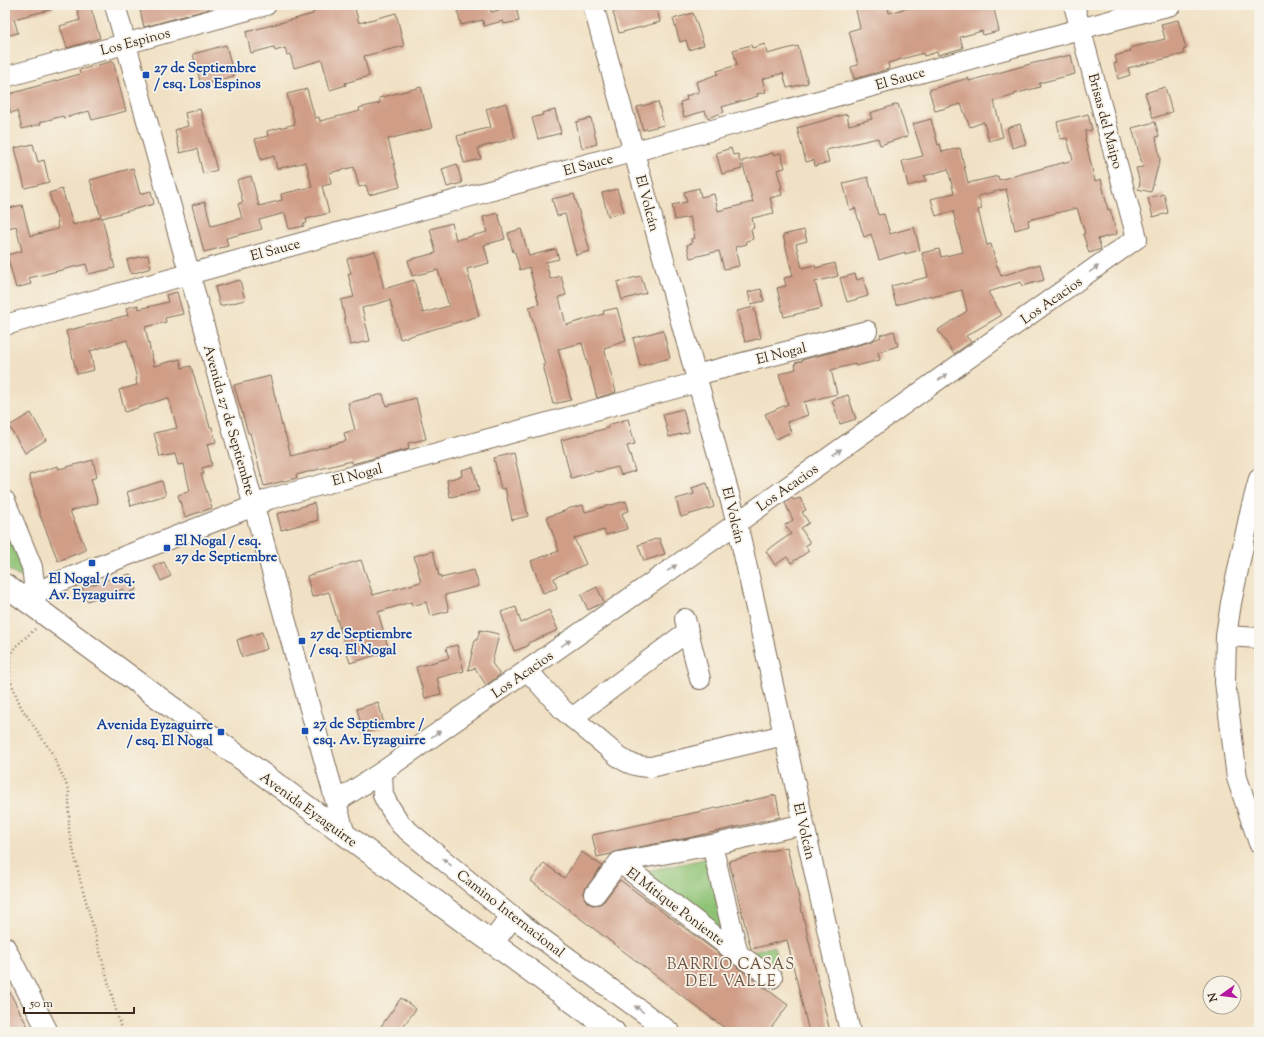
<svg xmlns="http://www.w3.org/2000/svg" width="1264" height="1037" viewBox="0 0 1264 1037" font-family="'Sorts Mill Goudy',serif">
<rect width="100%" height="100%" fill="#f7f3e8"/>
<filter id="ink" filterUnits="userSpaceOnUse"><feTurbulence type="fractalNoise" baseFrequency=".025" numOctaves="2"/><feDisplacementMap in="SourceGraphic" scale="8" xChannelSelector="R" yChannelSelector="G"/><feConvolveMatrix kernelMatrix="1 2 1 2 8 2 1 2 1" color-interpolation-filters="sRGB"/></filter>
<filter id="wash" filterUnits="userSpaceOnUse"><feTurbulence type="fractalNoise" baseFrequency=".012" numOctaves="4" result="noise"/><feDisplacementMap in="SourceGraphic" scale="16" xChannelSelector="R" yChannelSelector="G"/><feGaussianBlur stdDeviation="0.9" result="paint"/><feColorMatrix in="noise" values="0 0 0 0 0 0 0 0 0 0 0 0 0 0 0 0 0 1.4 0 .05"/><feComposite in="paint" operator="in"/></filter>
<g filter="url(#wash)">
<rect width="100%" height="100%" fill="#f1e1c4"/>
<path fill="#8ec375" stroke="#64764a" d="M5 511 15 531 24 577 18 576 5 567Z
M709 858 729 941 638 873Z
M774 946 779 967 751 951Z"/>
<g id="blocks">
<path fill="#d09e87" d="M5 5H52L53 9 14 19 18 33 5 36Z
M76 5H90L100 38 67 48 60 26 80 20Z
M139 5H209V9L144 27Z
M336 5H354L359 23 396 13 404 46 364 56 369 76 345 83 346 85 330 90 322 60 294 68 290 54 287 55 285 48 275 51 274 47 251 53 246 32 313 14V11Z
M456 5H489L491 12 516 6 519 21 504 24 503 21 484 26 483 20 461 25Z
M641 5H656L660 22 619 33 613 12Z
M855 5H888L889 13 918 5H993L999 31 983 35 982 31 960 37 963 48 938 55 937 52 924 56 923 53 888 63 889 69 854 79 851 67 858 65 849 31 860 28Z
M693 13 704 45 689 50 686 40 680 42 673 19Z
M1178 20 1186 49 1183 50 1184 54 1128 68 1130 75 1118 79 1114 64 1117 63 1115 56 1131 51 1130 48 1165 39 1161 24Z
M765 44 767 54 798 46 808 83 787 88 783 73 762 79 766 92 757 94 758 96 722 107 724 112 708 118 705 111 684 117 680 102 687 100 686 96 699 92 696 82 718 74 717 71 737 65 733 50 751 45 752 48Z
M226 45 234 76 201 85 193 54Z
M1071 55 1075 74 1039 83 1040 87 1014 94 1015 95 994 101 1003 137 989 141 984 122 970 127 961 104 935 111 929 90 968 78 969 81 1034 63Z
M113 61 126 111 92 120 89 111 64 118 63 116 40 122 41 124 22 129 17 111 11 113 6 95 80 74 79 70Z
M421 87 432 128 388 139 400 187 369 195 366 185 359 187 354 167 329 173 331 184 322 186 329 213 306 219 307 223 303 224 304 226 289 229 285 213 259 220 262 229 226 238 228 246 204 252 192 205 205 202 211 226 242 218 238 204 243 202 237 180 251 176 259 206 282 200 281 194 312 187 306 162 277 169 274 156 261 160 255 139 268 136 267 131 295 124 287 94 307 89 315 118 319 117 320 121 360 111 359 108 380 103 379 98Z
M1165 87 1172 112 1153 118 1145 93Z
M658 102 664 125 643 130 637 107Z
M506 103 515 138 478 148 481 159 464 163 457 136 491 127 486 109Z
M898 104 908 136 880 145 878 138 826 150 829 162 815 166 814 160 806 162 797 128 847 114 849 125 872 119 870 113Z
M200 109 217 170 203 174 197 149 180 153 175 130 188 126 185 113Z
M555 110 561 133 538 139 532 118 543 115 542 113Z
M1088 114 1092 130 1085 131 1086 138 1085 139 1095 181 1101 179 1108 210 1110 209 1117 234 1098 239 1101 249 1089 253 1083 234 1085 233 1077 208 1028 220 1029 226 1015 230 1006 189 978 196 982 209 978 210 987 245 991 244 997 267H998L1001 276 1040 264 1044 280 1022 286 1021 282 988 292 1002 315 966 336 971 342 954 354 938 330 967 311 962 290 932 297 931 295 896 305 891 286 928 277 922 253 939 249 941 257 963 252 953 211 936 216 931 199 954 193 948 169 924 176 926 181 908 186 902 161 923 156 913 124 931 119 938 145 940 144 942 152 960 148 968 183 998 176 999 180 1073 160 1067 138 1061 139 1057 122Z
M591 118 597 144 582 148 576 122Z
M1155 122 1159 136 1156 137 1160 159 1151 192 1138 189 1140 183 1136 168 1143 167 1132 128Z
M1020 124 1026 144 1012 148 1007 128Z
M33 144 38 162 44 160 49 182 25 188 15 148Z
M731 148 733 155 738 154 742 169 722 174 716 153Z
M773 153V155L781 153 785 168 777 170 782 188H780L782 195 770 198 774 213 752 218 754 228 751 229 753 239 746 241 747 244 735 247 739 266 724 269 719 251 690 258 687 245 692 243 691 239 695 238 690 217 675 220 672 205 687 202 684 192 699 188 701 197 714 194 718 211 753 202 742 161Z
M457 164 462 183 447 187 442 169Z
M133 168 140 194 151 191 154 204 102 218 115 268 89 274 86 264 29 278 31 284 16 288 7 255 22 251 16 226 5 229V209L22 205 30 236 58 229 57 224 58 223 49 193 62 189 73 225 101 217 90 180Z
M868 177 878 215 884 214 890 234 914 227 920 250 905 254V252L879 260 871 234 864 237 855 208 850 210 843 183Z
M617 189 624 212 608 216 602 193Z
M574 194 590 251 576 255 565 214 557 216 552 199Z
M1164 194 1168 213 1153 217 1148 198Z
M498 213 505 239 484 245 489 263 467 269 479 316 400 339 390 300 362 308 370 341 350 345 341 300 354 297 348 274 351 273 347 259 375 251 384 289 414 280 423 313 449 306 438 270 412 276 408 260 436 253 430 229 452 223 456 240 487 232 483 217Z
M521 229 529 256 556 249 559 259 546 262 550 279 561 276 566 295 559 297 566 325 604 314 603 311 617 308 626 341 604 348 616 392 597 398 582 343 558 349 571 400 553 404 543 365H545L529 307 539 304 529 267 520 270 515 252H513L508 233Z
M804 230 807 241 796 244 802 268 815 265 816 268 835 263 838 276 815 282 822 308 784 317 777 288 786 286 784 278 793 276 783 235Z
M148 255 151 268 131 274 127 260Z
M855 274 857 280 863 278 868 296 847 302 840 278Z
M641 276 646 293 622 300 617 282Z
M240 280 245 300 220 306 215 287Z
M761 289 764 301 751 304 748 292Z
M177 292 183 314 165 318 166 322 145 327 154 366 180 359 182 368 191 366 200 396H201L210 427H212L216 442 207 444 212 465 202 468 204 474H201L212 508 185 517 178 495 190 491 184 464 178 465 175 454 160 457 154 433 177 428 169 399 167 400V398L125 412 119 390 137 385 136 379H137L127 340 90 351 94 370 77 374 66 331 128 315 126 308 138 305 139 309 168 302 166 295Z
M754 307 761 338 745 342 737 311Z
M663 330 670 358 640 366 633 338Z
M894 331 898 346 878 352 880 360 856 366 855 364 831 370 837 394 804 402 808 415 787 422 791 432 776 439 765 414 788 404 779 374 796 369 795 363 802 361V360L870 342 881 337 880 335Z
M270 376 282 426 284 433H285L291 456 346 441 344 433 355 430 348 403 383 394 386 406 416 398 426 439 408 443 409 449 352 464 351 461 296 475 297 478 264 486 250 433H248L234 385Z
M848 395 856 419 840 424 832 400Z
M683 409 689 432 669 437 663 414Z
M31 413 46 440 25 453 9 426Z
M628 419 635 444 627 446 635 471 621 475 618 467 597 472 596 471 571 478 561 440 608 428V425Z
M514 453 528 516 512 520 505 488 501 489 494 458Z
M93 460 97 477 91 479 98 503 70 511 86 550 58 561 40 515 29 475 58 466 59 469Z
M473 467 479 491 450 497 447 480 462 476 461 470Z
M162 481 166 495 131 506 127 492Z
M707 483 714 507 681 517 676 499 694 494 692 488Z
M792 498 794 500 800 498 806 510 802 512 809 523 801 528 810 543 805 546 809 551 791 563 787 557 775 565 766 551 791 534 785 525 793 520 785 503Z
M626 501 629 511 622 513 627 529 606 535 604 530 574 538 586 564 554 578 557 588 543 593 531 561 559 551 547 517 567 510V509L583 505 585 512Z
M314 503 318 520 281 530 277 514Z
M659 538 665 554 644 561 638 545Z
M433 551 439 576 441 575V578L474 570 479 586 445 595 449 611 430 616 426 602 412 606 411 602 378 612 389 651 350 663 329 592 312 597 307 576 361 560 373 595 421 582 414 556Z
M164 562 171 576 161 581 154 566Z
M130 574 136 590 125 594 124 589 87 601 82 588 113 578V579Z
M597 587 604 602 588 610 581 595Z
M516 607 521 623 549 610 558 630 528 643V646L514 651 501 612Z
M480 630 499 634 492 663 500 675 486 685 475 668 468 670 475 640H477Z
M262 632 267 649 242 657 237 640Z
M457 645 464 671 437 678 441 694 425 698 416 667 449 658 446 648Z
M378 702 385 727 363 733 357 709Z
M776 795 780 817 688 838 617 851 611 854 597 857 592 835Z
M787 847 821 993 830 1032H809L787 940 751 949 729 861Z
M582 852 602 866 586 887 584 892V898L588 903 593 905 600 904 604 901 620 880 788 1005 768 1032H730L531 881 544 863 564 878Z
M5 983 21 1014 31 1032H12L5 1019Z
M401 998 416 1009 399 1032H377Z"/>
</g>
</g>
<g filter="url(#ink)">
<use href="#blocks" fill-opacity="0" stroke="#7b6a58" stroke-width="1"/>
<g fill="none" stroke-linecap="round" stroke-linejoin="round">
<defs>
<path id="minor" d="M115 5 345 835
M593 5 737 523 850 1032
M5 77 266 5
M5 325C252 255 501 188 749 120 890 82 1030 41 1171 5
M696 375 867 331
M1259 479 1250 513 1231 603 1226 636 1225 682 1237 778 1259 843
M5 501 32 567 34 583 30 603
M30 603 41 591 56 583 254 506 269 499 698 382
M685 619 700 679
M1226 636 1259 638
M527 670 563 710 619 757C629 765 639 767 651 767L784 735
M572 718 688 631
M382 772 383 795 387 803 401 825 512 917 670 1032
M336 802 382 772 737 523 1137 238 1074 5
M712 845 738 954
M619 862 738 954 772 978
M619 862 712 845 804 824
M595 894 619 862
M5 947 48 1032"/>
<path id="major" d="M5 585 614 1032
M492 943 512 917"/>
</defs>
<use href="#minor" stroke="#7b6a58" stroke-width="22"/>
<use href="#major" stroke="#7b6a58" stroke-width="24"/>
<path stroke="#7b6a58" stroke-width="2.5" stroke-dasharray="1 3" stroke-linecap="butt" d="M35 629 15 647 10 658V680L21 707 52 753 69 790V831L81 883 122 1032"/>
<use href="#minor" stroke="#fff" stroke-width="20"/>
<use href="#major" stroke="#fff" stroke-width="22"/>
</g>
<defs><path id="oneway-solid" d="M-6-.8H1V-3.2L6.5 0L1 3.2V.8H-6Z"/></defs>
<g fill="#a79f9a">
<use href="#oneway-solid" transform="translate(1094 269) rotate(-35)"/>
<use href="#oneway-solid" transform="translate(943 377) rotate(-35)"/>
<use href="#oneway-solid" transform="translate(837 452) rotate(-35)"/>
<use href="#oneway-solid" transform="translate(672 568) rotate(-35)"/>
<use href="#oneway-solid" transform="translate(566 643) rotate(-35)"/>
<use href="#oneway-solid" transform="translate(436 734) rotate(-35)"/>
<use href="#oneway-solid" transform="translate(447 862) rotate(-140)"/>
<use href="#oneway-solid" transform="translate(639 1009) rotate(-144)"/>
</g>
</g>
<g fill="#1a4fb4" stroke="#f7f3e8" stroke-width="1.5">
<rect x="142" y="71" width="8" height="8" rx="2"/>
<rect x="163" y="544" width="8" height="8" rx="2"/>
<rect x="88" y="559" width="8" height="8" rx="2"/>
<rect x="298" y="637" width="8" height="8" rx="2"/>
<rect x="301" y="727" width="8" height="8" rx="2"/>
<rect x="217" y="728" width="8" height="8" rx="2"/>
</g>
<g text-anchor="middle" stroke-width="3.5" stroke-linejoin="round" paint-order="stroke">
<g font-size="14" fill="#3b2a1e" stroke="#f7f3e8">
<text transform="translate(135 41) rotate(-15)" y="5">Los Espinos</text>
<text transform="translate(900 78) rotate(-16)" y="5">El Sauce</text>
<text transform="translate(1106 121) rotate(75)" y="5">Brisas del Maipo</text>
<text transform="translate(588 164) rotate(-15)" y="5">El Sauce</text>
<text transform="translate(648 203) rotate(75)" y="5">El Volcán</text>
<text transform="translate(275 249) rotate(-15)" y="5">El Sauce</text>
<text transform="translate(1051 300) rotate(-35)" y="5">Los Acacios</text>
<text transform="translate(781 353) rotate(-14)" y="5">El Nogal</text>
<text transform="translate(230 420) rotate(74)" y="5">Avenida 27 de Septiembre</text>
<text transform="translate(357 474) rotate(-15)" y="5">El Nogal</text>
<text transform="translate(787 487) rotate(-35)" y="5">Los Acacios</text>
<text transform="translate(734 515) rotate(76)" y="5">El Volcán</text>
<text transform="translate(522 674) rotate(-35)" y="5">Los Acacios</text>
<text transform="translate(309 809) rotate(36)" y="5">Avenida Eyzaguirre</text>
<text transform="translate(805 831) rotate(77)" y="5">El Volcán</text>
<text transform="translate(676 906) rotate(37)" y="5">El Mitique Poniente</text>
<text transform="translate(511 913) rotate(38)" y="5">Camino Internacional</text>
</g>
<g font-size="14" font-weight="bold" fill="#164399" stroke="#f7f3e8" text-anchor="start">
<text x="154" y="72">27 de Septiembre<tspan x="154" dy="16">/ esq. Los Espinos</tspan></text>
<text x="175" y="545">El Nogal / esq.<tspan x="175" dy="16">27 de Septiembre</tspan></text>
<text x="92" y="583" text-anchor="middle">El Nogal / esq.<tspan x="92" dy="16">Av. Eyzaguirre</tspan></text>
<text x="310" y="638">27 de Septiembre<tspan x="310" dy="16">/ esq. El Nogal</tspan></text>
<text x="313" y="728">27 de Septiembre /<tspan x="313" dy="16">esq. Av. Eyzaguirre</tspan></text>
<text x="213" y="729" text-anchor="end">Avenida Eyzaguirre<tspan x="213" dy="16">/ esq. El Nogal</tspan></text>
</g>
<g font-size="15" letter-spacing="1" fill="#6f5343" stroke="#f7f3e8">
<text x="731" y="969">BARRIO CASAS<tspan x="731" dy="17">DEL VALLE</tspan></text>
</g>
</g>
<rect width="1264" height="1037" fill="none" stroke="#f7f3e8" stroke-width="20"/>
<g transform="translate(1222 995) rotate(256)"><circle r="19" fill="#f7f3e8" stroke="#aca397"/>
<path d="M0-3L7 15L0 10L-7 15Z" fill="#b5179e"/>
<text y="-6" font-size="11" font-weight="bold" text-anchor="middle" fill="#3b2a1e">N</text>
</g>
<path d="M24 1007v6h110v-6" fill="none" stroke="#3b2a1e" stroke-width="2"/>
<text x="30" y="1007" font-size="12" fill="#3b2a1e" stroke="#f7f3e8" stroke-width="3" paint-order="stroke">50 m</text>
</svg>
